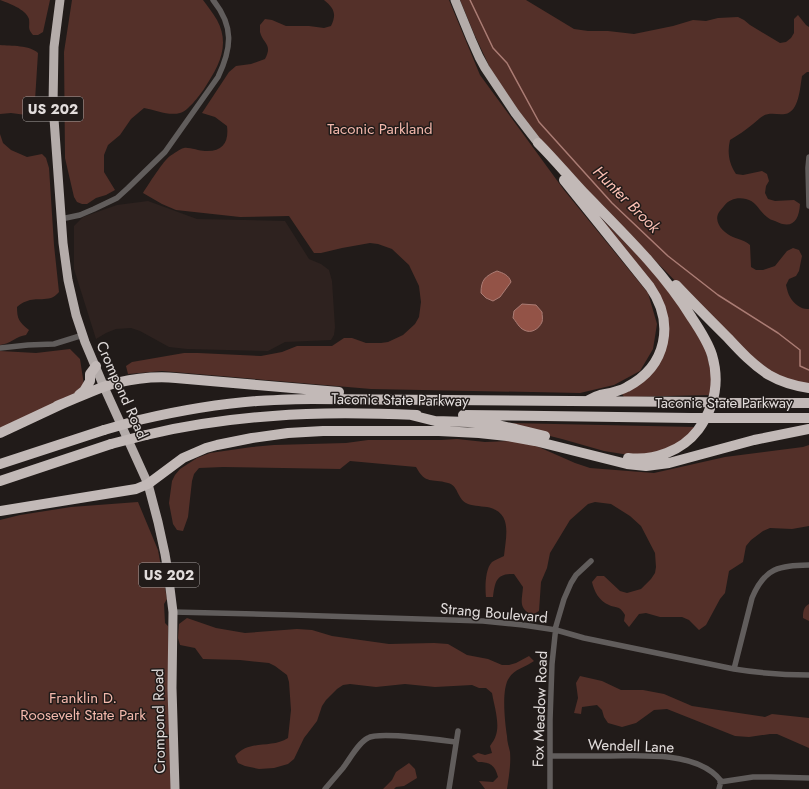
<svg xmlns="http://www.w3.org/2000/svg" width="809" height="789" viewBox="0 0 809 789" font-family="Jost,sans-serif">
<rect width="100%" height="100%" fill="#211b19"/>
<path fill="#2e221f" d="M148 201 197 219 285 221 309 259 321 264 329 270 332 281 335 327 334 335 331 340 285 342 268 351 187 349 169 347 140 331 131 328 116 329 106 333 96 339 74 269V226L83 217 117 205Z"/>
<path fill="#543029" d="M0 0H50L43 32 38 35H33C27 28 30 27 29 19 26 9 8 3 0 0Z
M72 0H203C208 7 213 13 217 20 231 46 218 67 204 89 199 96 188 111 180 113 169 116 155 110 144 108L131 119 120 135 108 145 104 155V172L115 190 106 195 96 198 87 204H82L77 202 74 197 65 158 64 52Z
M324 0H449L480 75 564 190 648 293 657 324 653 349 640 371 614 385 580 393 371 389 162 371 128 374 126 366 132 362 184 353H198L261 356 282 352 297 346H332L344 338H352L366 343H381L388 342 403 335 415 324 419 317 421 302 419 286 409 265 392 249 378 244 370 243 342 248 321 253H314L289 216 240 217 176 210 162 204 143 193C148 185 164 160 170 156 174 154 179 149 184 148 189 147 199 151 205 151 223 152 229 142 227 126L215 117 202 113 229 72 236 66 251 64 265 59C273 44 263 44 260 32 260 29 260 27 260 25L265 19 272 20 286 26H309L324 28 331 26C337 14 334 8 324 0Z
M460 0H526L574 29 588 31H608L634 34 673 26 693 20 706 21 718 18 738 17 744 20 750 25 780 43 786 42 791 38 794 33V19L798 15 806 25 809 27V72H807L802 76C800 88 799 112 785 114 777 115 770 112 763 116 759 118 757 121 753 124 746 130 738 135 730 140 727 152 729 164 736 174L743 175 762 171 767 174 769 181 766 186 765 193 768 199 775 201 794 200 800 204C799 221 792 230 775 221 772 220 769 219 767 217 759 211 756 201 746 199 738 197 729 199 724 206 722 209 719 211 718 214 714 224 725 234 733 237 740 240 744 240 750 245L751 267 756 270H763L775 266 787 251 793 248 799 250 802 256 799 271 796 276 789 279 786 285C787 289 788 294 790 297 794 304 802 310 809 309V385L775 375 739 346 581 185 529 127 493 74 475 36Z
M0 45C11 46 30 45 38 53L34 116 11 113 0 114Z
M0 134 3 143 11 150 27 157 42 154 46 158 49 168 54 245 59 292C57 294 54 297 51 298 38 301 30 296 17 307 17 319 19 322 29 330L26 335C17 336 10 344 0 345Z
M597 214 649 267 678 304 705 347 713 380 711 395 624 397 622 394 660 361 667 322Z
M70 349 80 359 84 385 80 391 0 429V351L36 353Z
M509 423 695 427 692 433 678 444 653 455 635 456 604 451 562 439 510 426Z
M457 439 485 442 512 441 534 445 575 463 590 468 654 473 725 457 803 447 809 445V526L792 529 770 528 763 531 751 540 746 546 743 562 729 571 725 593 720 599 706 625 699 630 689 620 682 617H660L646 613 639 614 629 627 624 621 625 615C619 605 618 609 609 605 599 601 594 591 592 582L597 576H604L620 591 627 593 641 589 651 579 655 573 656 567 655 553 641 526 630 516 611 504 595 502 588 504 570 520 550 553 547 568 541 582 539 611 532 615C518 608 522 601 523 587L514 574C496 573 495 582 493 597H486C485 588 485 569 492 562 495 560 500 558 504 556 506 536 513 512 487 507 480 506 471 506 466 503 457 498 458 485 448 483 431 478 426 485 416 467L350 461 340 469 223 467 199 468 194 474 192 481 188 517 183 531 177 530 173 524 169 503 172 481 175 475 180 469 197 458 210 453 252 447 274 445 346 443 368 440H441Z
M138 502 158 550 167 599 164 604 165 623 168 626 171 789H0V520L20 515 71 507Z
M809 604V621L803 618C803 613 803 607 809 604Z
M187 618 216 628 245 633 297 629 312 630 332 636 389 644 434 643 448 644 467 655 488 659 502 665H509L516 663 529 656 534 661C526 667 514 669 509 678 501 689 505 723 507 736 507 742 509 747 510 752 511 764 509 776 507 789H485L479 781 493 782 498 777C495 765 490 762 478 762L472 756 478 753 485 755 492 753 490 746C492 743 495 739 496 735 500 723 494 705 492 693L486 688H479L472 685 435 687 405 684 376 687 350 684 343 685 337 689 326 700 322 706 317 721 304 738 294 759 288 764 274 768 259 769 245 766 238 763 235 756C250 739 271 749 288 738L291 710 289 682 287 675 275 666 269 663 240 660 203 659 195 648 180 645 178 638 179 624Z
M580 676 602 681 621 690H643L664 694 692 706 765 717 772 714 809 718V748L777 734H770L749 737 735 736 667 709 654 710 636 723 622 727 608 723 604 717 602 710 597 705 582 707 581 714 574 713 578 698 576 683Z
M409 763 415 769 417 778 404 786 396 787 394 789H383L392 780 396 772Z"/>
<path fill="#935347" stroke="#ab7c74" d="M497 271C503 273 509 275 511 282L500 297 493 301 486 298 481 293C481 280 485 276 497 271Z
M522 304 536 305 542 312C542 315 543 319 542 322 539 329 531 334 524 330 519 328 516 321 513 318L514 311Z"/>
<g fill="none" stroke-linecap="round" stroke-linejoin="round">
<path stroke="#ab7c74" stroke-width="1.5" d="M470 0 493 48 507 63 539 122 612 203 668 256 718 295 778 333 800 350V366L809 370"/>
<path stroke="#615d5c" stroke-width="5.5" d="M809 157 808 168 809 206
M61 219 80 215 94 209 117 198 128 188 165 152 218 77C232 48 234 26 213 0
M0 348 28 345 54 344 83 335
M173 612 293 615 483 621 523 625 556 630 584 638 734 669C759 673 783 675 809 675
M734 669 752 598C765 567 779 566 809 565
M550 756C569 756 589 756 608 756 640 756 685 752 712 772 716 775 718 777 721 781L719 789
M720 782 753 777H771L809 778
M325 789C331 782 337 775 343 768 350 759 358 743 368 738 379 731 440 740 456 742
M449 789 458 731
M550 789V720L552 664 556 626 564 599 571 583 576 575 591 561"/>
<path stroke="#b4acaa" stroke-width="9" d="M60 0 54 47 53 105 63 243 68 280 76 315 85 342 104 387 148 484 158 522 165 554 168 572 173 612 172 688 175 789
M455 0 471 39 479 57 485 68 515 113 538 143"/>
<path stroke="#c2b9b7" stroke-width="10" d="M538 143C554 159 568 176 583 192 622 232 663 271 692 318 700 330 708 342 712 355 720 382 714 408 698 430 682 451 654 461 628 458
M564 180 650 287C675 323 667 366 627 387 618 392 610 393 600 395 596 396 592 398 589 400
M676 285C693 303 710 320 728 338 740 351 753 365 769 375 781 382 795 386 809 388
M79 395 84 391 90 381V374L96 366
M728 403H809
M57 406C72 400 87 393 103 387 124 379 154 376 176 378L339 392
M411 415 435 421 468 422 497 425 516 429 545 436
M463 415 691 418
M721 418H809
M139 420C178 411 217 404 257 401 275 400 294 399 312 399L697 402
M0 433 62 404
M146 435C188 425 230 419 273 416 320 412 369 413 417 415
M0 464 104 430
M0 481 111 444
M0 511 136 489 148 484 183 458 206 448 217 445 252 438 288 433 323 431H439L479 433 507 436 535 441 627 464 646 466 669 463 754 440 809 429"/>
<path stroke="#c2b9b7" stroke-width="10" d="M697 402 728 403
M691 418H721
M104 430 139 420
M111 444 146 435"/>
</g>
<g text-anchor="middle" stroke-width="3" stroke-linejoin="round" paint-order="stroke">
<g fill="#211b19" stroke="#a8a3a2" stroke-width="1">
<rect x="23" y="97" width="60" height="24" rx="3"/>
<rect x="139" y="563" width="60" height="24" rx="3"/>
</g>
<g font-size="14" font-weight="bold" fill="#e2dddc">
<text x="53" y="114">US 202</text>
<text x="169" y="580">US 202</text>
</g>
<g font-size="15" fill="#f3b8ac" stroke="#211b19">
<text x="380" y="134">Taconic Parkland</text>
<text x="83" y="703">Franklin D.<tspan x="83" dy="17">Roosevelt State Park</tspan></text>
</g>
<g font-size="15" fill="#e2dddc" stroke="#211b19">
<text transform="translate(122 390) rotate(66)" y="5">Crompond Road</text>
<text transform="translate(400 400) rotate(1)" y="5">Taconic State Parkway</text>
<text x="724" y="408">Taconic State Parkway</text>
<text transform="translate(494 613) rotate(5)" y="5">Strang Boulevard</text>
<text transform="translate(540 709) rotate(-88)" y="5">Fox Meadow Road</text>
<text transform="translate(159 721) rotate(-91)" y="5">Crompond Road</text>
<text transform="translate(631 746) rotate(2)" y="5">Wendell Lane</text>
</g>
<g font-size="16" font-style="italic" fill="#fbbfb3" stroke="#211b19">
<text transform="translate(627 199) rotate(45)" y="6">Hunter Brook</text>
</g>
</g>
</svg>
